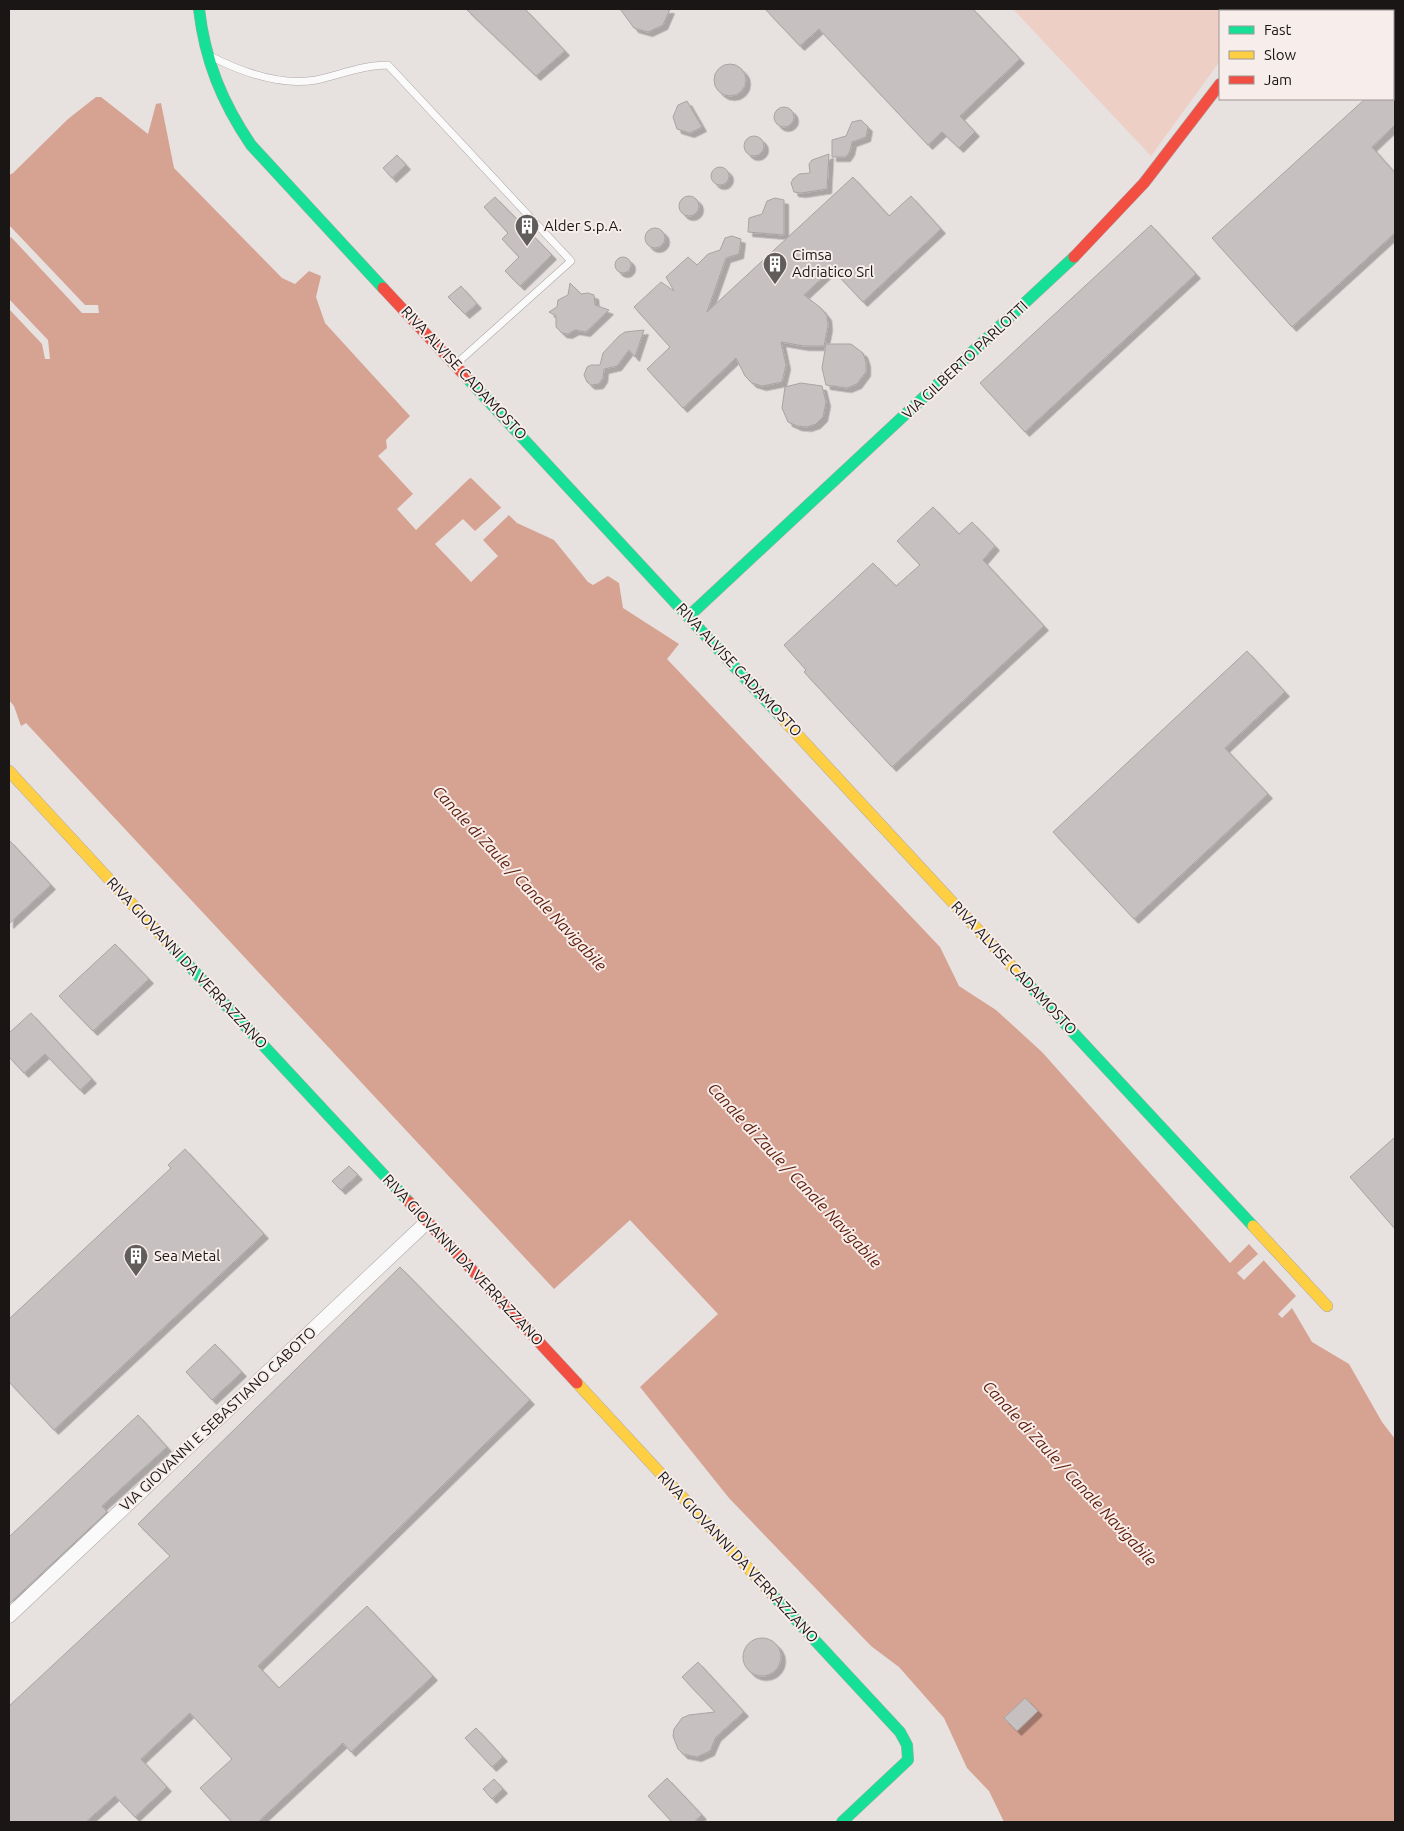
<svg xmlns="http://www.w3.org/2000/svg" width="1404" height="1831" viewBox="0 0 1404 1831" font-family="Ubuntu,sans-serif">
<defs>
<filter id="shadow"><feDropShadow dx="4.5" dy="4.5" stdDeviation="0" flood-color="#0004"/></filter>
</defs>
<rect width="100%" height="100%" fill="#e7e1e0"/>
<path fill="#edcfc6" d="M1013 9H1258L1257 11H1220V61L1151 156Z"/>
<path fill="#d6a292" d="M96 97H101L148 134 156 104 161 103 174 168 282 278 295 284 309 271 321 276 316 297 325 323 410 416 386 440 387 448 378 456 425 507 443 500 460 482 471 478 517 523 554 540 588 582 593 585 608 576 619 583 623 608 679 644 667 659 940 947 959 986 996 1010 1042 1052 1230 1263 1249 1244 1296 1296 1278 1314 1282 1318 1292 1308 1312 1342 1349 1364 1382 1422 1395 1439V1822H1004L989 1791 967 1768 944 1718 899 1667 871 1646 729 1498 640 1387 718 1314 630 1220 554 1289 26 723 21 726 14 706 9 700V309L42 344 45 359H50L48 340 9 299V239L11 237 82 313H99L98 305H85L9 225V175L13 173 68 119Z"/>
<path fill="#e7e1e0" d="M470 475 472 476 416 530 397 509 415 492 426 503 432 497H442L458 480Z
M503 506 511 513 483 540 498 556 471 582 435 544 463 519 475 531Z
M1258 1254 1264 1260 1244 1280 1237 1273Z"/>
<path fill="#c6c1c0" stroke="#a9a4a4" filter="url(#shadow)" d="M466 9H525L565 51 536 76Z
M620 9H670L663 25 648 32 634 28Z
M765 9H973L1020 59 960 116 975 132 959 148 942 132 928 145 819 29 800 46Z
M714 80a16 16 0 1 1 32 0a16 16 0 1 1-32 0Z
M1365 99H1395V125L1372 147 1395 173V233L1292 327 1212 238Z
M687 101 702 127 690 133 677 129 673 117 678 105Z
M774 117a10 10 0 1 1 20 0a10 10 0 1 1-20 0Z
M861 120 868 127 866 137 852 142 850 151 846 157H832V140L846 136 852 122Z
M744 146a10 10 0 1 1 20 0a10 10 0 1 1-20 0Z
M829 154 827 189 801 193 794 192 791 183 793 179 799 174 810 173 809 164 812 160Z
M397 155 406 165 392 178 383 168Z
M711 176a9 9 0 1 1 18 0a9 9 0 1 1-18 0Z
M853 177 889 216 911 196 941 229 863 302 832 269 804 295 821 308 827 316 828 326 824 346H804L781 342 786 365 782 382 762 386 752 383 745 376 736 358 683 408 647 369 670 347 634 307 661 282 674 291 666 277 688 257 697 265 708 254 720 250 725 238 732 236 741 239 739 254 726 258 707 312Z
M679 206a10 10 0 1 1 20 0a10 10 0 1 1-20 0Z
M495 197 552 255 520 286 505 271 519 257 502 239 508 233 484 207Z
M775 198 784 200V235L748 232 749 218 762 214 767 201Z
M1151 225 1196 274 1025 432 980 383Z
M645 238a10 10 0 1 1 20 0a10 10 0 1 1-20 0Z
M615 265a8 8 0 1 1 16 0a8 8 0 1 1-16 0Z
M570 283 581 294 588 293 594 295 595 305 609 310 586 332 575 330 568 334 562 333 556 327V316L549 312 557 307 558 300 568 295Z
M461 286 477 304 465 314 448 297Z
M644 330 635 357 629 350 617 366 604 369 603 378 599 384 591 385 587 382 584 375 587 367 591 365H600L603 353 619 336 625 332Z
M826 344H851L863 353 866 362V372L857 384 847 388 826 385 822 368Z
M801 383 822 386 826 402 823 417 816 424 807 427 797 426 788 422 782 408 785 387Z
M933 507 959 534 972 522 995 546 983 560 1044 626 892 767 804 672 806 670 784 645 873 563 896 586 920 565 897 541Z
M1247 651 1285 692 1225 748 1268 794 1134 919 1053 832Z
M9 840 51 885 9 924Z
M115 944 149 979 93 1031 59 996Z
M31 1013 92 1079 80 1090 45 1054 24 1073 9 1057V1033Z
M1395 1137V1229L1350 1177Z
M185 1149 264 1234 54 1430 9 1382V1319L171 1168 168 1165Z
M349 1166 358 1175 341 1190 332 1181Z
M400 1267 530 1400 258 1666 279 1688 367 1606 433 1676 351 1752 343 1743 258 1822H232L200 1788 232 1759 190 1713 141 1759 167 1787 135 1817 115 1796 86 1822H9V1706L170 1556 138 1524Z
M215 1344 242 1372 212 1400 186 1372Z
M138 1415 167 1447 102 1506 107 1512 9 1604V1537Z
M743 1657a19 19 0 1 1 38 0a19 19 0 1 1-38 0Z
M698 1662 744 1712 716 1737 710 1751 697 1757 683 1754 678 1749 673 1736 674 1729 682 1718 689 1715 715 1712 682 1677Z
M1025 1698 1038 1711 1017 1731 1004 1718Z
M476 1728 503 1757 492 1767 465 1738Z
M667 1778 702 1815 694 1822H672L648 1796Z
M494 1779 503 1789 492 1799 483 1789Z"/>
<g fill="none" stroke-linecap="round" stroke-linejoin="round">
<defs>
<path id="lane" d="M212 57C242 72 282 86 316 80 340 75 363 65 388 65L571 261 456 364"/>
<path id="street" d="M1276 11 1278 9
M9 1616 427 1222"/>
<path id="fast" d="M199 9C205 61 222 102 251 145L383 288
M467 378 782 718
M689 616 1074 257
M168 943 409 1202
M1017 972 1253 1226
M771 1593 900 1732 907 1745 908 1760 842 1822"/>
<path id="slow" d="M782 718 1017 972
M9 771 168 943
M1253 1226 1327 1306
M577 1383 771 1593"/>
<path id="jam" d="M1074 257 1144 183 1220 84
M383 288 467 378
M409 1202 577 1383"/>
</defs>
<use href="#lane" stroke="#aca7a6" stroke-width="8"/>
<use href="#street" stroke="#aca7a6" stroke-width="15"/>
<use href="#fast" stroke="#aca7a6" stroke-width="12"/>
<use href="#slow" stroke="#aca7a6" stroke-width="12"/>
<use href="#jam" stroke="#aca7a6" stroke-width="12"/>
<use href="#lane" stroke="#fbfafa" stroke-width="7"/>
<use href="#street" stroke="#fbfafa" stroke-width="14"/>
<use href="#fast" stroke="#16e098" stroke-width="11"/>
<use href="#slow" stroke="#ffcf43" stroke-width="11"/>
<use href="#jam" stroke="#f24e42" stroke-width="11"/>
</g>
<defs>
<symbol id="building-pin" viewBox="-11 -11 22 30"><path d="M0 17L-7.5 6A9.5 9.5 0 1 1 7.5 6Z" fill="#615d5c" stroke="#f7edea"/><path d="M-4-6H4V6H1V3H-1V6H-4ZM-2.5-4.3h1.7v1.8h-1.7ZM.8-4.3h1.7v1.8H.8ZM-2.5-1h1.7V.8h-1.7ZM.8-1h1.7V.8H.8Z" fill="#fff"/></symbol>
</defs>
<g fill-rule="evenodd">
<use href="#building-pin" x="513" y="212" width="28" height="38"/>
<use href="#building-pin" x="761" y="250" width="28" height="38"/>
<use href="#building-pin" x="122" y="1242" width="28" height="38"/>
</g>
<g text-anchor="middle" stroke-width="4" stroke-linejoin="round" paint-order="stroke">
<g font-size="15" fill="#191615" stroke="#f7edea" text-anchor="start">
<text x="544" y="231">Alder S.p.A.</text>
<text x="792" y="260">Cimsa<tspan x="792" dy="17">Adriatico Srl</tspan></text>
<text x="154" y="1261">Sea Metal</text>
</g>
<g font-size="15" fill="#191615" stroke="#f7edea">
<text transform="translate(965 360) rotate(-43)" y="5">VIA GILBERTO PARLOTTI</text>
<text transform="translate(464 373) rotate(47)" y="5">RIVA ALVISE CADAMOSTO</text>
<text transform="translate(739 670) rotate(47)" y="5">RIVA ALVISE CADAMOSTO</text>
<text transform="translate(187 963) rotate(47)" y="5">RIVA GIOVANNI DA VERRAZZANO</text>
<text transform="translate(1014 968) rotate(47)" y="5">RIVA ALVISE CADAMOSTO</text>
<text transform="translate(463 1260) rotate(47)" y="5">RIVA GIOVANNI DA VERRAZZANO</text>
<text transform="translate(218 1419) rotate(-43)" y="5">VIA GIOVANNI E SEBASTIANO CABOTO</text>
<text transform="translate(738 1557) rotate(47)" y="5">RIVA GIOVANNI DA VERRAZZANO</text>
</g>
<g font-size="16" font-style="italic" fill="#5c1a05" stroke="#f7edea">
<text transform="translate(520 878) rotate(47)" y="6">Canale di Zaule / Canale Navigabile</text>
<text transform="translate(795 1175) rotate(47)" y="6">Canale di Zaule / Canale Navigabile</text>
<text transform="translate(1070 1473) rotate(47)" y="6">Canale di Zaule / Canale Navigabile</text>
</g>
</g>
<rect width="1404" height="1831" fill="none" stroke="#191615" stroke-width="20"/>
<rect x="1219" y="10" width="175" height="90" fill="#f7edea" stroke="#9e9795"/>
<rect x="1229" y="26" width="25" height="8" fill="#16e098" stroke="#9e9795"/>
<text x="1264" y="35" font-size="15" fill="#191615">Fast</text>
<rect x="1229" y="51" width="25" height="8" fill="#ffcf43" stroke="#9e9795"/>
<text x="1264" y="60" font-size="15" fill="#191615">Slow</text>
<rect x="1229" y="76" width="25" height="8" fill="#f24e42" stroke="#9e9795"/>
<text x="1264" y="85" font-size="15" fill="#191615">Jam</text>
</svg>
